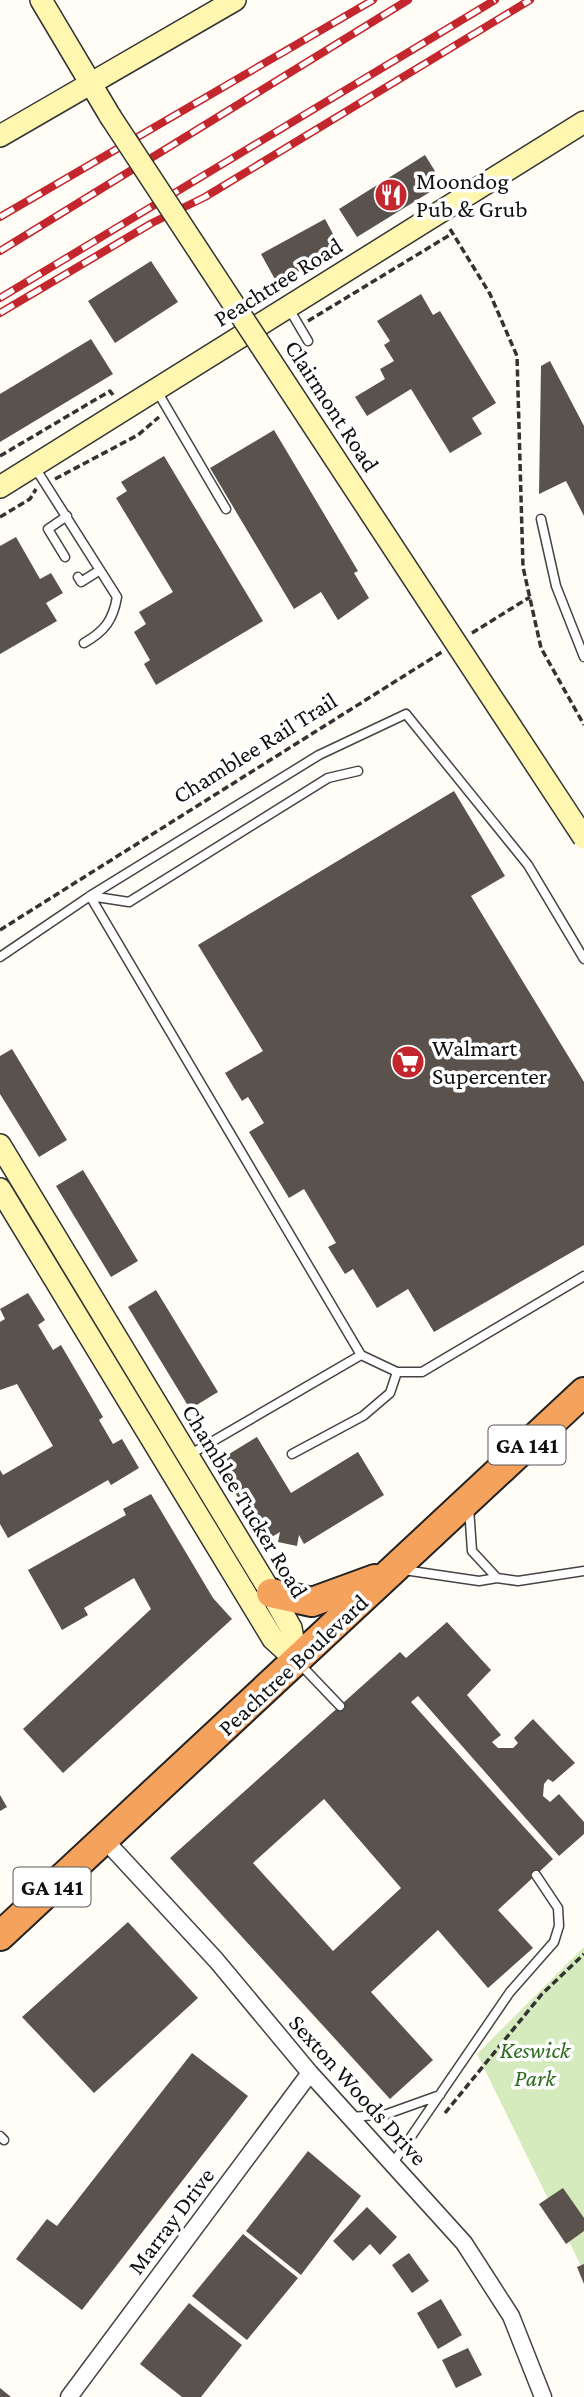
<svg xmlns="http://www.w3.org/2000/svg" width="584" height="2397" viewBox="0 0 584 2397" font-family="'Crimson Pro',serif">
<rect width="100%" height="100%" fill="#fffdf5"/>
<path fill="#d5ebbd" d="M584 1947V2272L477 2054Z"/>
<path fill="#5a524d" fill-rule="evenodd" d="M425 155 443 184 357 237 339 209Z
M325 219 341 249 277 283 261 254Z
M151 261 178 302 115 343 88 301Z
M421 294 433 315 440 311 496 403 472 418 482 434 450 453 411 389 367 416 355 397 385 379 380 369 394 361 384 345 390 341 377 321Z
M91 339 113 374 0 442V394Z
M550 361 584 426V516L566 481 539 494 541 366Z
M274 430 358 571 354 573 369 598 338 620 321 592 294 609 210 468Z
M164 456 263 621 156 685 144 664 150 660 134 632 146 624 139 612 173 592 116 498 127 491 121 482Z
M16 537 40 579 51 573 63 593 46 603 57 621 0 654V546Z
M454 791 505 876 471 896 584 1082V1245L434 1332 408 1289 377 1308 353 1269 345 1274 328 1247 336 1243 304 1189 289 1198 249 1132 264 1123 248 1097 242 1101 225 1073 263 1051 198 945Z
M12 1049 67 1140 39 1157 0 1094V1056Z
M83 1170 138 1261 111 1277 56 1186Z
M156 1290 218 1392 190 1409 128 1307Z
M28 1293 45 1320 38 1325 53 1350 61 1345 103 1417 99 1420 113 1444 122 1439 139 1468 111 1485 108 1480 8 1538 0 1524V1470L3 1475 53 1446 17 1384 0 1390V1322L5 1319 0 1309Z
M257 1437 291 1493 358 1452 384 1495 304 1544 299 1535 297 1546 278 1542 280 1532 265 1541 216 1462Z
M151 1494 213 1598 232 1619 63 1773 23 1729 151 1609 134 1578 84 1608 88 1615 62 1630 28 1570 126 1515 123 1509Z
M447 1622 491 1670 467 1695 501 1735 492 1742 498 1748H513L518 1743 514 1738 533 1719 575 1763 553 1782 548 1779 544 1784 543 1796 550 1802 559 1794 584 1822V1834L559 1856 418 1696 411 1702 553 1859 498 1910 533 1948 488 1988 438 1930 371 1992 433 2060 390 2099 170 1858 400 1652 406 1658ZM324 1799 401 1888 333 1951 253 1863Z
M0 1795 7 1807 0 1811Z
M128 1922 198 1998 94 2093 22 2017Z
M192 2053 248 2096 82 2310 16 2259 47 2219 57 2226Z
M308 2151 361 2196 301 2275 246 2231Z
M563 2188 584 2218V2231L566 2244 539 2204Z
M367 2207 397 2237 380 2255 370 2244 353 2261 333 2241Z
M243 2234 298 2278 247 2340 192 2296Z
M409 2253 429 2281 412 2293 392 2265Z
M584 2264V2284L577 2267Z
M441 2299 462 2335 438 2349 417 2313Z
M189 2303 242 2345 201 2397H182L140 2364Z
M468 2348 482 2375 456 2388 442 2360Z
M0 2388 11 2397H0Z"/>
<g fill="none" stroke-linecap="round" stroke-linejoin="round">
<defs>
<path id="lane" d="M288 307 308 341
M157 391 226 509
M34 466 117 597C113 620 105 631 84 643
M541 519 556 586 584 657
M65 557 48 529 67 516
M78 577 81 582 100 570
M358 771 328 778 129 902 90 896 361 1355 397 1372H422L584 1276
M0 957 90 896 319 755 406 714 528 865 584 959
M292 1454 363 1416 390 1393 397 1372
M189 1455 361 1355
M469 1508 472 1551 497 1578
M404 1570 479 1581 497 1578 518 1581 584 1571
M298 1662 340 1706
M352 2117 387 2114 440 2095
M0 2136 4 2140
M393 2163 510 1992 554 1942 559 1926 558 1908 536 1875"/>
<path id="street" d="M103 1838 216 1960 310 2073 464 2243 511 2316 543 2397
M69 2397 310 2073"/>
<path id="secondary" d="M41 0 110 116
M0 136 235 0
M0 487 584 122
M0 1145 271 1593 291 1628 297 1661
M0 1189 273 1639 297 1661"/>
<path id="highway" d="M271 1593 312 1602 375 1579
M0 1936 584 1392"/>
</defs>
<use href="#lane" stroke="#444" stroke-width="11"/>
<use href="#street" stroke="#444" stroke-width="19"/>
<use href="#secondary" stroke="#333" stroke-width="24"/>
<use href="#highway" stroke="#222" stroke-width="32"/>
<path stroke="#333" stroke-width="3.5" stroke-dasharray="7 3.5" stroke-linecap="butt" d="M450 229 490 294 517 356 523 567 541 648 584 725
M308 321 453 233
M0 456 110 391 113 395
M55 479 138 435 159 417
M0 517 30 499 36 489
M472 633 530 597
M0 930 442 652
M445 2113 542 1994 584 1954"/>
<use href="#lane" stroke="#fff" stroke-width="8"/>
<use href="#street" stroke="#fff" stroke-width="16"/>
<use href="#secondary" stroke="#fff6b0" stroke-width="21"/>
<use href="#highway" stroke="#f5a25d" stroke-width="28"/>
<defs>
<path id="rail" d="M0 217 373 0
M0 251 408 0
M0 298 495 0
M0 313 152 223 205 197 530 0"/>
</defs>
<use href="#rail" stroke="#c4262e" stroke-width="8"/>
<use href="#rail" stroke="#fff" stroke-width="5" stroke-dasharray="16" stroke-linecap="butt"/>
<defs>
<path id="secondary-bridge" d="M110 116 584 838"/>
</defs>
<use href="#secondary-bridge" stroke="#333" stroke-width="24" stroke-linecap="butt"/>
<use href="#secondary-bridge" stroke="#fff6b0" stroke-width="21"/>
</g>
<defs>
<symbol id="restaurant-disc" viewBox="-11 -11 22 22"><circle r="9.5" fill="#c4262e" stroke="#fff"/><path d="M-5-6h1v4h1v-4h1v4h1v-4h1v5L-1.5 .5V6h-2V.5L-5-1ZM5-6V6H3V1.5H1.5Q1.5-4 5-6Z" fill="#fff"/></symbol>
<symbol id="supermarket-disc" viewBox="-11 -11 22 22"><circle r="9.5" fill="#c4262e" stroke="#fff"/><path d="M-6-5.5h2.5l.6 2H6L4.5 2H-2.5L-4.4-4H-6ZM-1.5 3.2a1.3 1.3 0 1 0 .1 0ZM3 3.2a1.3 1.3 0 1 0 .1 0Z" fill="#fff"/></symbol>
</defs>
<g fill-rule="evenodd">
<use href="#restaurant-disc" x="372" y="176" width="38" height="38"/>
<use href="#supermarket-disc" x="389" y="1043" width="38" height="38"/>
</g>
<g text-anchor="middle" stroke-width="7" stroke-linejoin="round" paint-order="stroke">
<g fill="#fff" stroke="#585858" stroke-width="2">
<rect x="488.5" y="1425.5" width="77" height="39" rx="5"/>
<rect x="13.5" y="1867.5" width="77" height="39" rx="5"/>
</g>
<g font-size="23" font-weight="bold" fill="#111">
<text x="527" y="1453">GA 141</text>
<text x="52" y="1895">GA 141</text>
</g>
<g font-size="24" fill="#111" stroke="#fff" text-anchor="start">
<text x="416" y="189">Moondog<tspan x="416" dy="28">Pub &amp; Grub</tspan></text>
<text x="432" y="1056">Walmart<tspan x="432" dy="28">Supercenter</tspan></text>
</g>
<g font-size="24" fill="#111" stroke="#fff">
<text transform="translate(278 282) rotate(-32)" y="8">Peachtree Road</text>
<text transform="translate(332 406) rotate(57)" y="8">Clairmont Road</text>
<text transform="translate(255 748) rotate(-32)" y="8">Chamblee Rail Trail</text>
<text transform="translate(245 1501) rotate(59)" y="8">Chamblee Tucker Road</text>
<text transform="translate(293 1665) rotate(-43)" y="8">Peachtree Boulevard</text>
<text transform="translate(358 2090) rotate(48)" y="8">Sexton Woods Drive</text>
<text transform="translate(171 2221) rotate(-53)" y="8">Marray Drive</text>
</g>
<g font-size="24" font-style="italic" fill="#2f6b1f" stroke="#fff">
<text x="535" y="2058">Keswick<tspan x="535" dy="28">Park</tspan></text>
</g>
</g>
</svg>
